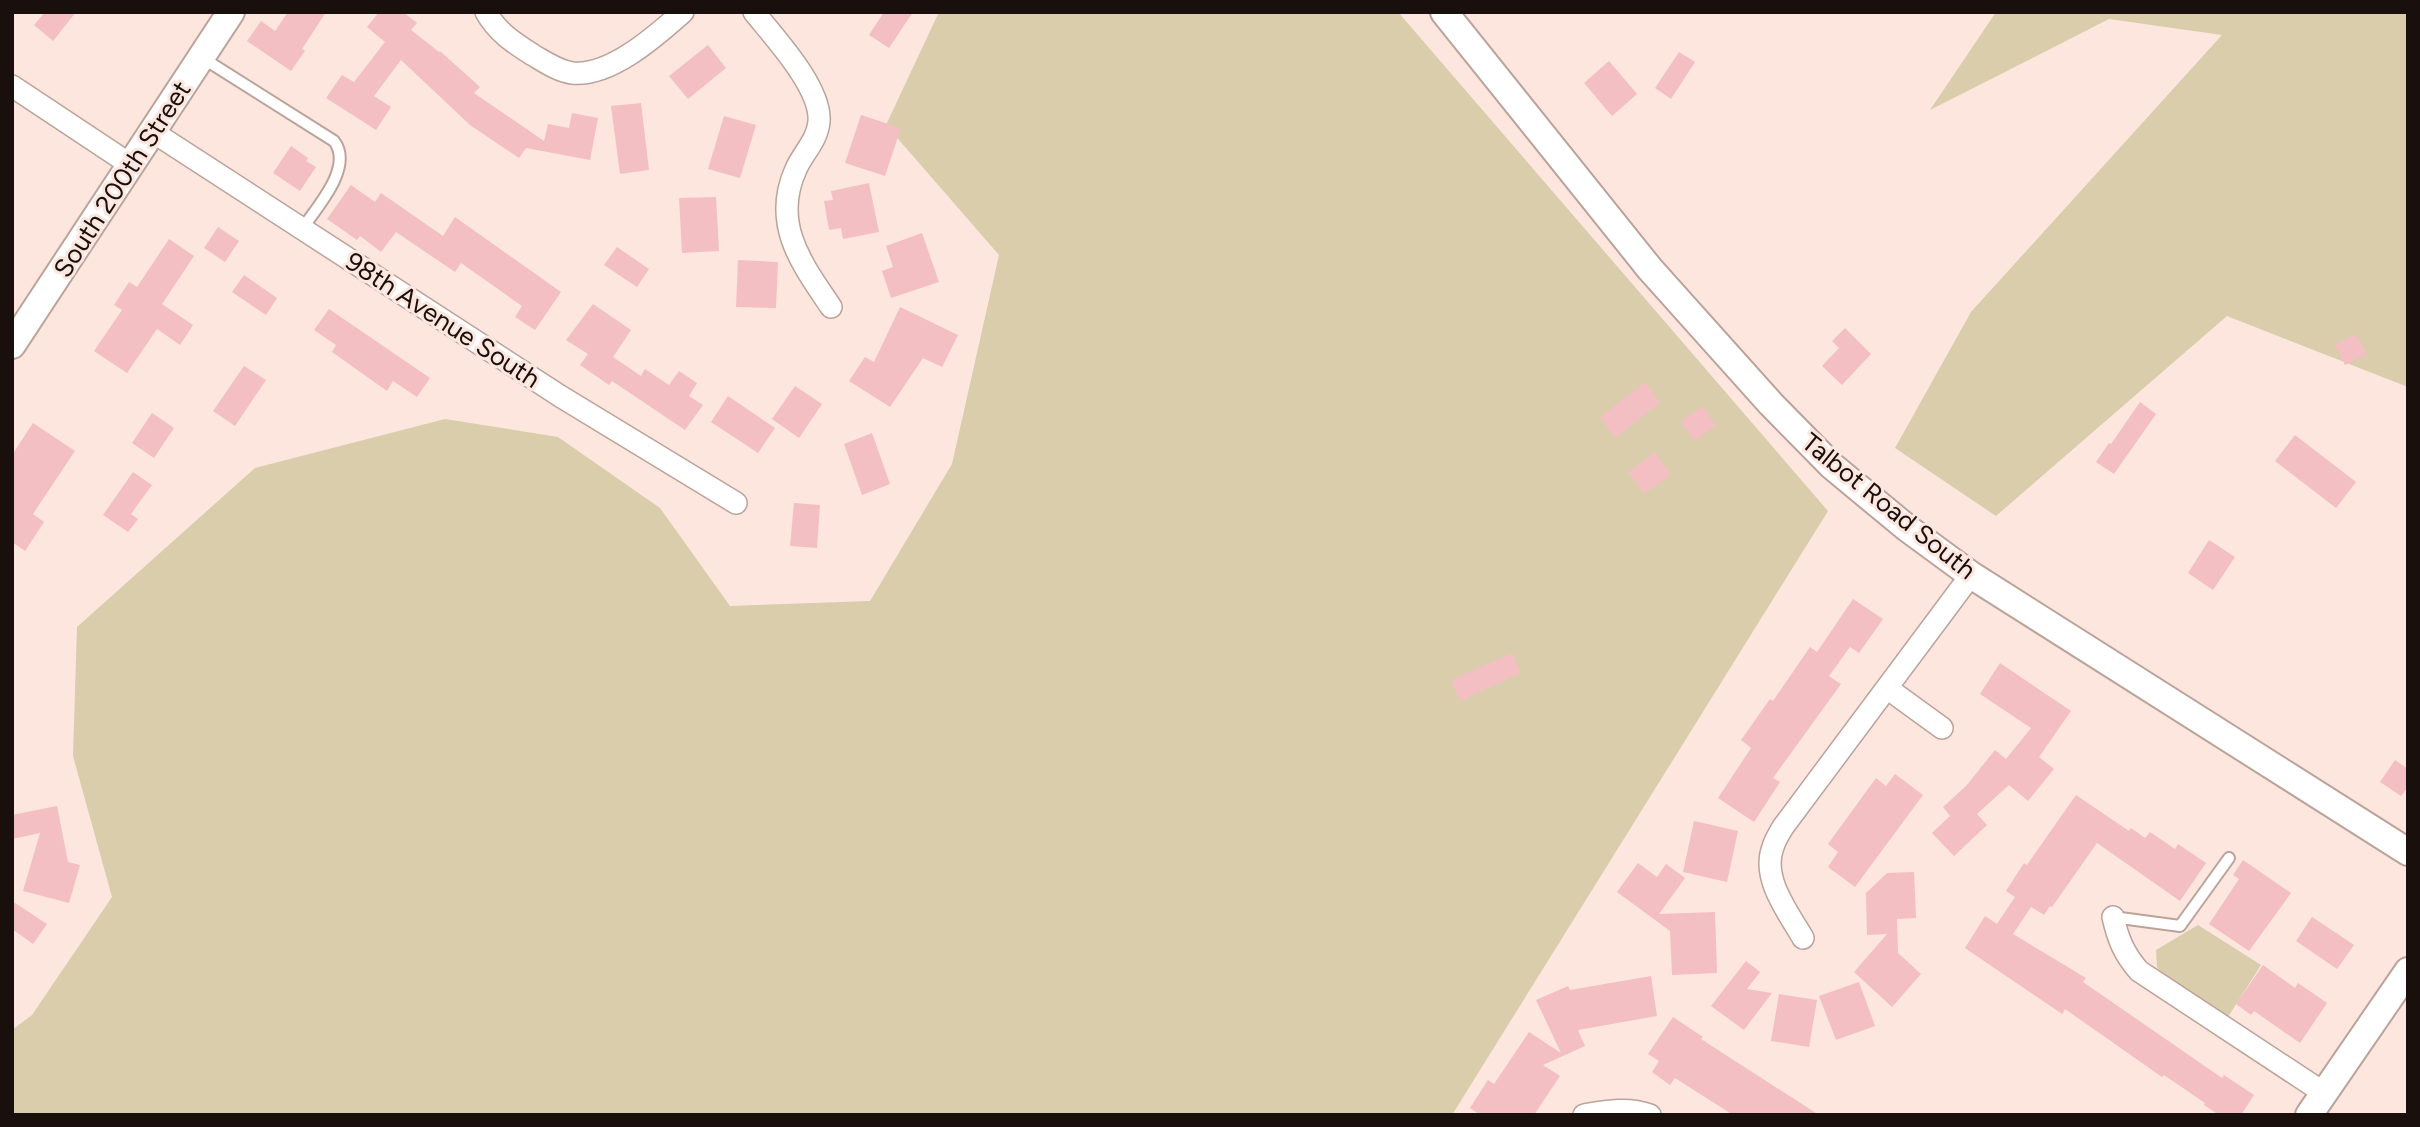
<svg xmlns="http://www.w3.org/2000/svg" width="2420" height="1127" viewBox="0 0 2420 1127" font-family="Figtree,sans-serif">
<rect width="100%" height="100%" fill="#fce6de"/>
<path fill="#d9cdac" d="M939 12H1398L1828 511 1452 1115H12V1030L32 1015 112 897 73 756 77 627 255 468 445 419 558 437 660 508 730 606 870 601 952 464 999 255 886 125Z
M1996 12H2408V387L2227 316 1996 516 1895 448 1971 312 2222 35 2109 19 1930 110Z
M2198 925 2261 965 2228 1017 2163 975 2157 967 2156 950Z"/>
<path fill="#f3bfc2" d="M45 12H76L53 41 34 25Z
M288 12H326L302 49 305 51 291 71 247 41 261 21 275 31Z
M379 12H403L417 23 411 30 439 52 440 51 480 87 474 93 544 141 548 124 569 128 572 113 598 118 590 160 526 148 519 158 470 125 401 60 374 96 391 107 376 130 326 98 342 75 354 82 385 42 367 27Z
M884 12H913L889 48 869 35Z
M708 45 726 68 688 99 669 76Z
M1679 52 1695 62 1671 99 1655 88Z
M1609 61 1637 94 1612 116 1584 83Z
M641 103 649 170 620 174 611 106Z
M861 115 901 128 885 176 845 163Z
M724 116 756 125 740 178 708 169Z
M291 146 308 158 306 161 316 167 300 191 273 173Z
M869 183 879 232 843 239 841 228 829 230 824 201 833 200 831 191Z
M351 185 375 202 381 193 443 236 455 217 561 292 535 330 515 317 522 306 461 263 455 272 396 232 381 252 360 236 357 240 327 219Z
M716 197 719 251 682 253 679 198Z
M218 227 239 241 225 262 204 248Z
M922 233 939 282 891 298 882 271 893 267 886 246Z
M169 239 194 256 162 304 193 325 180 345 157 329 127 373 94 351 122 310 114 305 129 282 137 287Z
M617 247 649 269 637 287 604 265Z
M738 260 778 262 776 308 736 307Z
M244 275 277 298 266 315 232 292Z
M593 304 631 330 613 357 641 376 645 369 669 385 679 371 697 383 689 396 703 405 685 430 612 381 609 385 580 365 588 354 566 340Z
M900 307 958 335 942 367 923 358 890 407 849 381 865 357 874 362Z
M329 309 430 378 417 397 393 381 387 391 332 352 336 345 314 330Z
M1845 328 1871 354 1842 385 1822 366 1839 348 1832 341Z
M2356 334 2367 354 2345 365 2335 345Z
M244 366 266 380 235 426 213 411Z
M1645 382 1660 403 1615 438 1600 417Z
M795 386 822 404 799 438 772 419Z
M728 396 775 428 758 453 711 422Z
M2140 402 2156 414 2114 474 2096 462 2109 443 2111 444Z
M1703 406 1716 426 1694 441 1681 421Z
M152 413 174 428 154 458 132 443Z
M33 423 75 451 33 514 44 522 25 551 12 542V455Z
M872 433 890 484 862 495 844 444Z
M2295 435 2356 482 2336 508 2275 461Z
M1655 452 1671 475 1644 494 1628 472Z
M133 472 152 485 131 514 138 519 128 532 103 515Z
M794 503 820 505 817 548 790 546Z
M2209 540 2235 557 2213 590 2188 573Z
M1853 599 1883 619 1859 653 1850 647 1829 676 1841 684 1773 778 1780 782 1754 822 1718 798 1751 748 1741 740 1770 699 1773 701 1810 647 1817 652Z
M1512 653 1521 673 1460 701 1451 680Z
M2000 663 2071 711 2039 757 2054 769 2028 801 2009 785 1977 814 1987 825 1954 856 1932 833 1950 816 1943 807 1966 786 1995 750 2006 759 2031 728 1980 694Z
M2395 760 2408 769V787L2401 796 2380 782Z
M1895 774 1923 795 1855 887 1828 867 1838 852 1828 844 1876 778 1886 786Z
M2076 795 2129 831 2131 828 2145 838 2150 832 2175 849 2178 844 2206 863 2180 901 2097 843 2052 907 2050 906 2044 915 2031 907 2013 934 2086 978 2083 982 2222 1078 2224 1075 2254 1095 2241 1115H2219L2204 1105 2205 1103 2164 1075 2162 1077 2065 1009 2062 1014 1965 948 1985 916 1997 924 2015 897 2006 891 2024 863 2027 865Z
M57 806 68 862 80 865 69 903 23 891 40 833 12 839V815Z
M1694 821 1738 831 1727 882 1683 872Z
M2243 860 2291 893 2249 951 2209 924 2239 879 2233 875Z
M1638 863 1657 877 1666 864 1685 878 1659 914 1715 912 1717 973 1672 975 1670 931 1617 892Z
M1914 872 1916 918 1897 919 1898 953 1921 974 1892 1007 1854 972 1887 934 1867 935 1866 893 1887 873Z
M12 901 47 924 33 944 12 929Z
M2312 917 2354 945 2337 969 2296 941Z
M1746 961 1760 972 1747 989 1772 993 1744 1030 1711 1006Z
M2263 965 2295 988 2298 983 2327 1003 2300 1043 2254 1011 2251 1015 2236 1004Z
M1651 976 1657 1016 1578 1030 1585 1046 1543 1065 1560 1076 1534 1115H1480L1470 1108 1488 1080 1494 1084 1529 1032 1561 1053 1536 1000 1568 986 1570 990Z
M1859 982 1875 1026 1836 1040 1819 996Z
M1779 994 1817 1000 1809 1047 1771 1041Z
M1673 1017 1703 1037 1701 1039 1819 1115H1733L1675 1078 1670 1085 1652 1072 1659 1061 1648 1054Z"/>
<g fill="none" stroke-linecap="round" stroke-linejoin="round">
<defs>
<path id="service" d="M201 57 334 141C354 167 317 207 302 229
M2113 917 2180 926 2229 858"/>
<path id="minor" d="M486 12C497 32 514 43 533 55 545 62 558 71 572 73 610 77 656 36 683 12
M754 12C774 37 822 88 819 122 817 141 803 153 796 169 771 224 802 264 831 307
M12 86 131 165
M153 132 560 396 736 503
M1887 688 1942 728
M2113 917C2118 939 2124 954 2139 971L2324 1093
M1803 938C1788 912 1761 878 1773 847 1775 840 1779 834 1783 827L1971 575
M1584 1115C1607 1111 1628 1107 1650 1115"/>
<path id="tertiary" d="M1444 12 1650 269 1771 404 1832 466 1907 528 1971 575 2408 852
M12 345 231 12
M2309 1115 2408 971"/>
</defs>
<use href="#service" stroke="#bca39a" stroke-width="14"/>
<use href="#minor" stroke="#bca39a" stroke-width="24"/>
<use href="#tertiary" stroke="#bca39a" stroke-width="30"/>
<use href="#service" stroke="#fff" stroke-width="10"/>
<use href="#minor" stroke="#fff" stroke-width="21"/>
<use href="#tertiary" stroke="#fff" stroke-width="26"/>
</g>
<g text-anchor="middle" stroke-width="6" stroke-linejoin="round" paint-order="stroke">
<g font-size="26" fill="#19100d" stroke="#fce6de">
<text transform="translate(122 179) rotate(-57)" y="9">South 200th Street</text>
<text transform="translate(443 320) rotate(33)" y="9">98th Avenue South</text>
<text transform="translate(1889 506) rotate(39)" y="9">Talbot Road South</text>
</g>
</g>
<rect width="2420" height="1127" fill="none" stroke="#19100d" stroke-width="28"/>
</svg>
